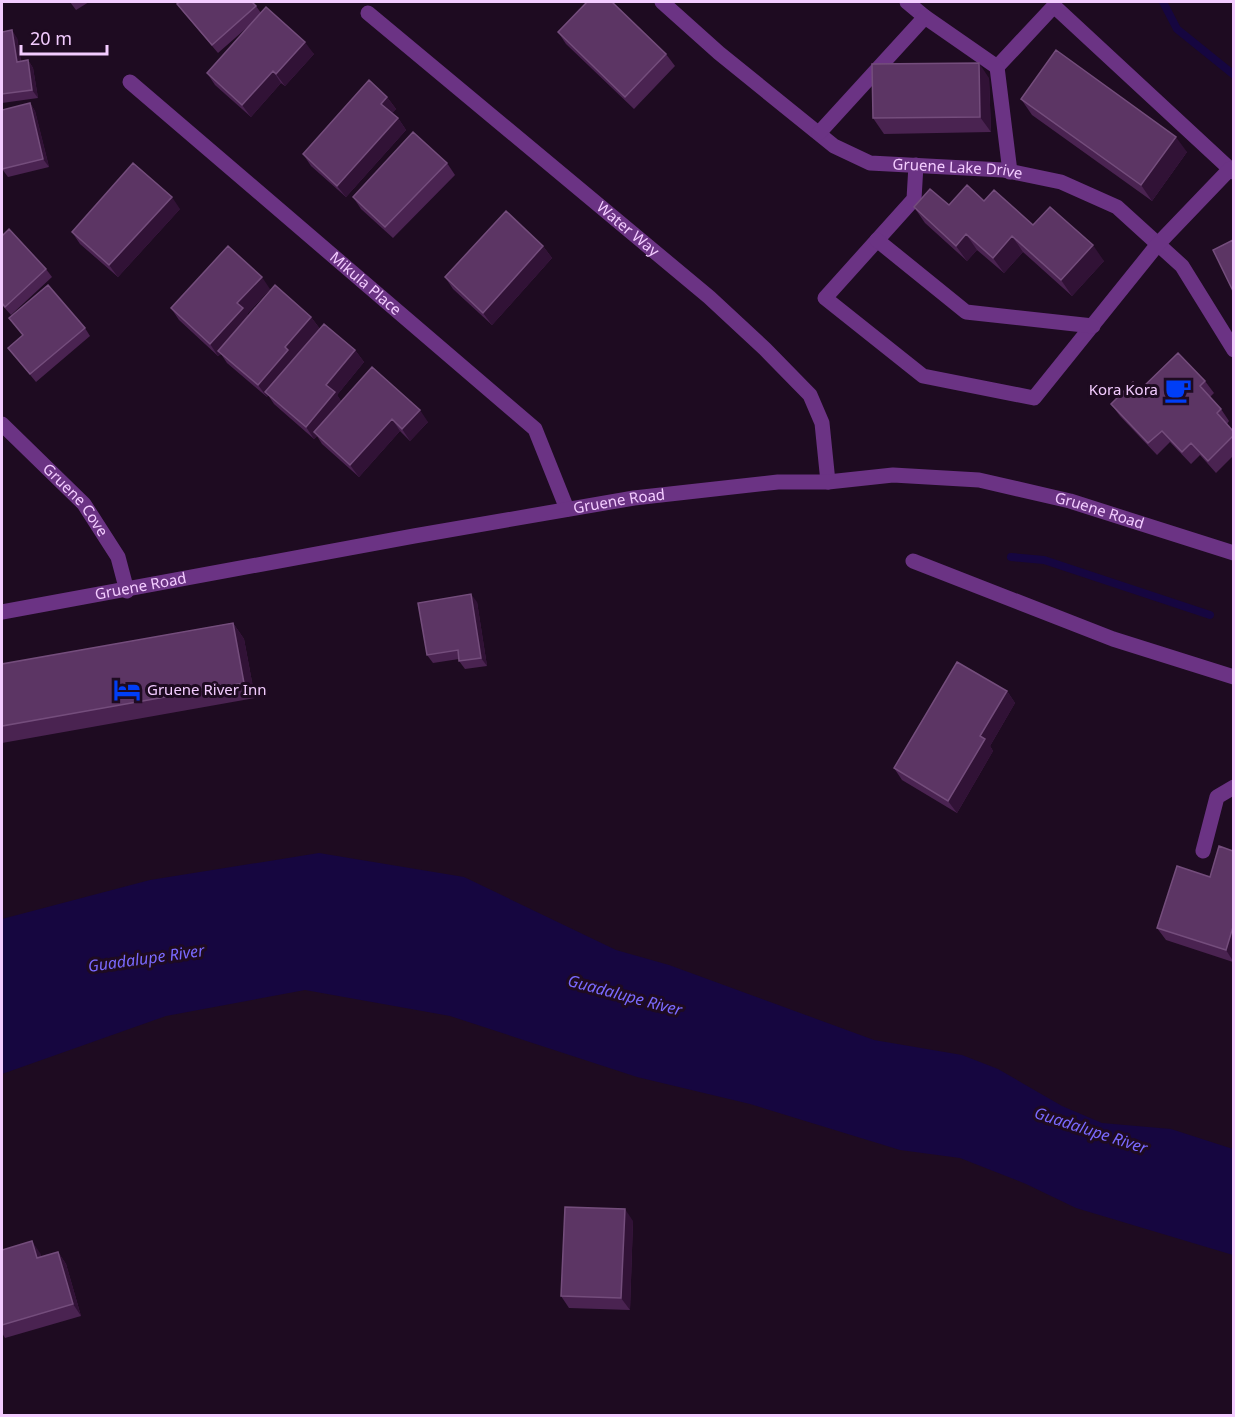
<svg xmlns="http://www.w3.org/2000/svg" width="1235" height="1417" viewBox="0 0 1235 1417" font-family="'Noto Sans',sans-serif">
<rect width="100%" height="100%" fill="#1e0b21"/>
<path fill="#160640" d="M319 853 464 877 616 950 669 965 874 1040 962 1055 998 1069 1062 1106 1102 1123 1171 1129 1233 1149V1255L1076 1208 1026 1184 960 1158 900 1150 750 1104 637 1077 450 1016 305 990 166 1016 2 1074V919L150 880Z"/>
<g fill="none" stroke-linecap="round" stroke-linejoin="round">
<path stroke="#160640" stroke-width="8" d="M1163 2 1177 29 1234 75
M1011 557 1044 560 1210 615"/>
<g stroke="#6b3384" stroke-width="15">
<path id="s1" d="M662 2 719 53 834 146 870 163 1003 170 1061 182 1117 207 1182 266 1234 350"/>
<path d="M907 2 925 17"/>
<path id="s2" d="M368 13 709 297 765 349 810 395 822 423 828 482"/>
<path d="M997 67 1054 6 1230 169"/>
<path id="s3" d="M130 82 535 429 567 509"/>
<path d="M819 133 925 17 997 67 1010 172"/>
<path d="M916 165 914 199 825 298 923 376 1034 398 1158 244 1230 169 1234 172"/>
<path d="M877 240 966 312 1093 326"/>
<path id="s4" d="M2 424 84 504 118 557 127 591"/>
<path d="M913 561 1113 639 1234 677"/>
<path id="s5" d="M2 612 414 536 634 498 778 482H828L893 475 979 480 1070 501 1234 553"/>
<path d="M1203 851 1217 797 1234 787"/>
</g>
</g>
<path fill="#4a2351" d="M70 2H89L76 10Z
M177 4 256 6 261 13 314 54 285 86 281 83 251 117 215 85 207 73 251 24 218 53 183 12Z
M2 32 17 38 21 61 28 60 33 68 38 98 2 103Z
M558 32 666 54 675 66 634 109 566 44Z
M989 78 991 132 884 134 873 118Z
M387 97 396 109 392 113 398 118 406 130 346 197 311 166 303 154Z
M1021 99 1187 152 1152 201 1032 115Z
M30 103 35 111 49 167 8 177 2 169Z
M447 163 455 175 393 238 361 209 353 197Z
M984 201 1033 225 1104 261 1072 296 1023 252 1004 273 977 250 967 261 925 223 914 207 949 205Z
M180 209 118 277 80 244 72 232Z
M2 236 46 269 52 277 11 315 2 305Z
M543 246 552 258 492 325 453 289 445 277Z
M270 289 247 314 248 316 311 317 320 329 355 350 364 362 337 395 341 401 428 422 410 441 400 431 359 477 322 444 317 436 314 439 274 404 268 395 267 397 227 363 221 354 218 356 179 320 171 308Z
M9 318 85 328 90 336 36 382 8 348 23 335Z
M1205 381 1214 393 1210 397 1221 409 1229 421 1227 424 1233 431V456L1216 473 1200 455 1191 464 1170 442 1157 455 1120 416 1111 404 1140 390Z
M477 602 487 666 465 669 459 661V659L433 663 427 655Z
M233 623 244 639 255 698 2 743V664Z
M1007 691 1015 703 990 746 993 751 957 813 902 780 894 768Z
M1233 851V962L1166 940 1157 928 1210 877Z
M633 1221 630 1310 569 1308 561 1296Z
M2 1250 40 1253 41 1257 58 1252 66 1264 81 1316 5 1338 2 1333Z"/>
<path fill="#311236" d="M12 30 17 38 22 70 17 62Z
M305 42 314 54 285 86 276 74Z
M28 60 33 68 38 98 32 90Z
M979 63 989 78 991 132 980 117Z
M273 71 281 83 251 117 242 105Z
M387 97 396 109 390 116 381 104Z
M30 103 35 111 49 167 43 159Z
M398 118 406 130 346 197 337 186Z
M1176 137 1187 152 1152 201 1141 185Z
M172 197 180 209 118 277 109 265Z
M966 234 977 250 967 261 956 246Z
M1012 236 1023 252 1004 273 993 258Z
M1093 245 1104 261 1072 296 1061 280Z
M543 246 552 258 492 325 483 313Z
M262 277 270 289 247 314 251 320 218 351 221 354 218 356 210 344 237 303Z
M311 317 320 329 265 392 268 395 267 397 258 385 285 347Z
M355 350 364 362 337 395 343 404 314 432 317 436 314 439 306 427 326 385Z
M420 410 428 422 410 441 402 429Z
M392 419 400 431 359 477 350 465Z
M471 594 477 602 487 666 481 658Z
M233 623 244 639 255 698 244 683Z
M1007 691 1015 703 990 746 993 751 957 813 948 801 980 736Z
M1233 927V961L1226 950Z
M625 1209 633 1221 630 1310 621 1298Z
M32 1241 40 1253 45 1270 37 1258Z
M58 1252 66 1264 81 1316 73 1304Z"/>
<path fill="#5c3564" stroke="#744d7c" stroke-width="1.5" d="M180 2H252L256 6 212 45 177 4Z
M587 2H612L666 54 625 97 558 32Z
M266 7 305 42 276 74 273 71 242 105 207 73Z
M12 30 17 62 28 60 32 90 2 94V32Z
M1056 50 1176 137 1141 185 1021 99Z
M979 63 980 117 873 118 872 64Z
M369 80 387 97 381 104 398 118 337 186 303 154Z
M30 103 43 159 2 169V110Z
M413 132 447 163 385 227 353 197Z
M133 163 172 197 109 265 72 232Z
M967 185 984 201 994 190 1033 225 1050 207 1093 245 1061 280 1012 236 993 258 966 234 956 246 914 207 930 189 949 205Z
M506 211 543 246 483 313 445 277Z
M9 229 46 269 5 307 2 303V236Z
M1233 240V291L1213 250Z
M228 246 262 277 237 303 243 308 210 344 171 308Z
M48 285 85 328 30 374 8 348 23 335 9 318Z
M275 285 311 317 285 347 288 350 258 385 218 351Z
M324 324 355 350 326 385 335 392 306 427 265 392Z
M1178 353 1205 381 1200 386 1221 409 1217 413 1233 431V436L1208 461 1191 443 1182 452 1162 431 1148 443 1111 404 1133 382 1140 390Z
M372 367 420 410 402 429 392 419 350 465 314 432Z
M471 594 481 658 459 661 458 650 427 655 418 603Z
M233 623 244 683 2 726V664Z
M957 662 1007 691 980 736 985 739 948 801 894 768Z
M1219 846 1233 851V927L1226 950 1157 928 1177 866 1210 877Z
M565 1207 625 1209 621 1298 561 1296Z
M32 1241 37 1258 58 1252 73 1304 2 1325V1250Z"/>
<defs>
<symbol id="cafe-bare" viewBox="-9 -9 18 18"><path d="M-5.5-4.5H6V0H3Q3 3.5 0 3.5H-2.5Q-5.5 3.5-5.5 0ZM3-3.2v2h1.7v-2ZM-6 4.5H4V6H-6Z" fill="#003ef7" stroke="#1e0b21" stroke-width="2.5" paint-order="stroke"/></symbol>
<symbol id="hotel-bare" viewBox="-9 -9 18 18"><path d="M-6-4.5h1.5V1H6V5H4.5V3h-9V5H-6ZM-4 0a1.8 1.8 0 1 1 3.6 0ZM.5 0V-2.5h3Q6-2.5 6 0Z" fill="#003ef7" stroke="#1e0b21" stroke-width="2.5" paint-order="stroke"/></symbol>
</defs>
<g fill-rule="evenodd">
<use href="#cafe-bare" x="1159" y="371" width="38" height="38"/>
<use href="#hotel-bare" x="108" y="671" width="38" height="38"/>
</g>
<g text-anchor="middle" stroke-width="6" stroke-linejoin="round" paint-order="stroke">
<g font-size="15" fill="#f3ccff" stroke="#1e0b21">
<text dy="5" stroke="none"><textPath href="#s1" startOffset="352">Gruene Lake Drive</textPath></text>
<text dy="5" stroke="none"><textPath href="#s2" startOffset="338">Water Way</textPath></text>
<text dy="5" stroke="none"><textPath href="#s3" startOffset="310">Mikula Place</textPath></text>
<text dy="5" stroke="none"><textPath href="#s4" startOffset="106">Gruene Cove</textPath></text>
<text dy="5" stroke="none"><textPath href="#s5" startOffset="627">Gruene Road</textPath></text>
<text dy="5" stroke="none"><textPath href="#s5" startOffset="1113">Gruene Road</textPath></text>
<text dy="5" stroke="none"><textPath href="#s5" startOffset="141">Gruene Road</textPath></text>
</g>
<g font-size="15" fill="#f3ccff" stroke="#1e0b21" text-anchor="end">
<text x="1158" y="395">Kora Kora</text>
<text x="147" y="695" text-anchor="start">Gruene River Inn</text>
</g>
<g font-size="16" font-style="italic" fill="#7b6aff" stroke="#1e0b21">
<text transform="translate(146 958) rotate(-8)" y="6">Guadalupe River</text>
<text transform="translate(625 995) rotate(15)" y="6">Guadalupe River</text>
<text transform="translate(1091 1130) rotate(18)" y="6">Guadalupe River</text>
</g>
</g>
<rect width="1235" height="1417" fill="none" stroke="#f3ccff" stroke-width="6"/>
<path d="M21 45v9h86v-9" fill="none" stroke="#f3ccff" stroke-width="3"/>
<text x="30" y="45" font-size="18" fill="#f3ccff" stroke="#1e0b21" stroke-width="4.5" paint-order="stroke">20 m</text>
</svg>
